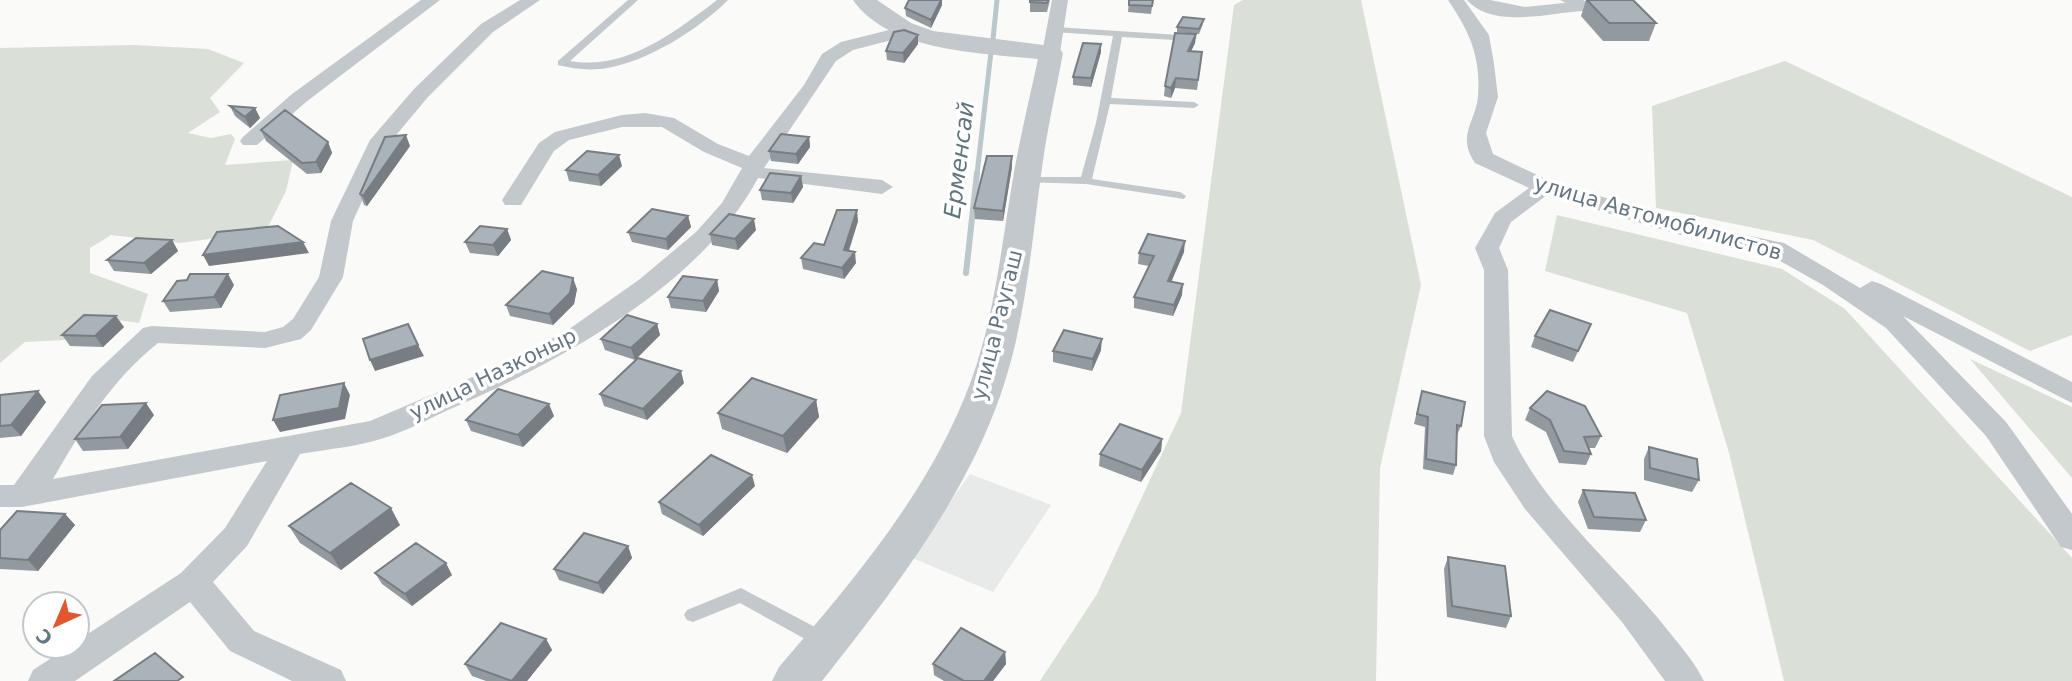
<svg xmlns="http://www.w3.org/2000/svg" width="2072" height="681" viewBox="0 0 2072 681" font-family="'DejaVu Sans',sans-serif">
<rect width="100%" height="100%" fill="#fafaf8"/>
<path fill="#e8e9e9" d="M970 474 1051 505 993 592 910 557Z"/>
<path fill="#dadfd7" d="M1243 0H1361L1421 285 1380 468 1376 681H1040L1097 594 1181 413 1234 5Z
M134 45 208 49 244 63 210 98 220 112 188 133 211 138 231 134 235 139 225 165 293 160 286 191 266 231 180 243 111 235 90 248V273L148 294 139 323 117 320 80 324 64 340 25 342 0 363V48Z
M1785 61 2072 197V335L2030 351 1813 240 1656 208 1652 106Z
M1557 215 1782 269 1845 309 2072 558V681H1784L1729 453 1687 313 1545 271Z
M1970 359 2072 407V478Z"/>
<g fill="none" stroke-linecap="round" stroke-linejoin="round">
<path stroke="#bbc7cb" stroke-width="5" d="M993 39 997 0
M977 174 991 52"/>
<path stroke="#bbc7cb" stroke-width="6" d="M966 273 977 173"/>
<path fill="#c3c8cc" fill-rule="evenodd" d="M628 0H638L570 61C626 71 675 32 717 0H728C698 30 648 61 607 68 590 71 574 69 558 65V61Z
M1560 0H1584L1583 6 1578 9Z
M1056 27 1195 36 1197 38 1192 41 1122 37 1111 98 1194 102 1199 105 1194 108 1110 104 1092 179 1180 192 1186 196 1184 199 1086 184 1022 182 1020 180 1026 177H1081L1096 123 1113 36 1053 32 1051 30Z
M741 588 830 635 832 640 830 645 823 648 816 645 740 603 693 622 687 620 684 615 687 610Z"/>
<path fill="#c3c8cc" fill-rule="evenodd" d="M421 0H440L306 102 257 145H243L240 141 243 137 292 94Z
M520 0H540L493 32 428 97 387 146 353 221 343 277 311 330 301 339 265 348 158 343C112 379 82 429 53 479L370 421 462 382 565 332 640 279 696 232 722 203 742 168 704 152 662 127H622L569 140 554 151 521 205H505L502 200 539 143 555 132 622 115 645 113 674 118 718 144 749 156 804 85 822 54 841 42 905 26 911 27 914 31 911 35 853 50 836 61 764 168 882 180 893 187 882 194 758 178C700 287 557 363 448 410 427 420 406 431 384 438 357 447 328 449 300 454L247 546 213 582 254 631 341 670 346 681H292L230 651 190 602 75 681H28L33 670 70 646H77V641L181 573 225 528 267 461 22 507H0V485H14L92 376 143 328 152 326 265 332 283 327 293 319 319 277 331 221 370 140 414 89 481 24Z
M1052 0H1068L1060 53 1051 59 1042 53Z
M1448 0H1464L1489 35 1494 64 1498 97 1486 133 1493 154 1550 181 1689 223 1784 243 1860 288 1872 281 1881 284 2072 382V403L1903 316 2006 422 2072 514V550L2061 547 1986 436 1886 328 1823 285 1768 254 1677 234 1547 195 1511 222 1499 248 1508 270 1512 436C1544 508 1621 570 1670 633 1682 648 1695 663 1704 681H1665L1622 622 1525 509 1494 462 1484 436V270L1475 248 1495 213 1529 188 1475 163C1456 135 1476 122 1478 96 1481 56 1469 31 1448 0Z
M1467 0H1490L1525 7 1593 0 1621 2 1630 7C1620 18 1596 10 1582 11 1550 13 1492 29 1467 0Z"/>
<path fill="#c3c8cc" fill-rule="evenodd" d="M853 0H877L911 23 933 31 1051 46 1059 48 1063 53C1056 91 1047 130 1042 168 1032 238 1027 310 1006 378 972 490 894 590 822 681H772L779 667C853 581 931 490 971 381 994 318 1001 250 1012 184 1019 142 1029 100 1038 59 982 53 889 52 853 0Z"/>
</g>
<path fill="#929a9f" d="M1050 0 1047 12H1030V2Z
M1129 0H1153L1151 14 1128 12Z
M1586 0H1633L1656 23 1649 41H1603L1581 16Z
M942 5 931 28 906 16 905 8Z
M1203 24 1199 34 1177 32V27Z
M1196 34 1195 43 1191 51 1202 52 1197 90 1175 88 1171 98 1164 96 1165 86Z
M918 44 904 63 887 60 886 51Z
M1101 52 1091 87 1073 85V77Z
M230 106 255 108 260 118 250 128 235 116Z
M261 130 328 142 332 153 321 173 307 174 266 141Z
M809 137 810 147 798 164 771 161 769 151Z
M410 146 367 206 364 205 360 194Z
M622 166 601 186 569 181 566 170Z
M1012 167 1003 221 975 219 974 208Z
M801 176 803 187 793 203 762 200 760 190Z
M688 216 691 227 668 250 632 242 628 232Z
M858 221 849 251 856 263 844 279 803 269 801 258 824 245Z
M507 229 511 240 498 256 470 253 465 242Z
M756 230 738 250 712 245 710 234Z
M172 240 178 251 151 274 114 271 107 260Z
M1184 252 1171 281 1182 295 1173 316 1134 308V297L1149 266 1138 264 1139 253Z
M717 280 719 291 706 312 671 308 668 297Z
M234 285 221 308 170 312 163 301Z
M577 289 574 304 553 325 510 316 506 305Z
M657 324 660 335 635 360 605 350 601 339Z
M1591 324 1573 362 1531 347 1535 336Z
M124 327 103 347 70 346 62 335Z
M1101 350 1092 371 1053 362V351Z
M684 383 647 420 604 406 600 394Z
M1422 391 1461 426 1457 435 1456 465 1453 475 1423 469 1425 427 1414 424Z
M0 395 46 402 21 436 0 438Z
M816 400 819 417 787 453 722 429 718 413Z
M1530 408 1601 436 1595 448H1589L1591 454 1586 465 1559 463 1546 432 1525 420Z
M154 415 128 449 83 451 75 439Z
M554 416 523 447 471 431 466 420Z
M1162 439 1161 451 1141 482 1099 466 1100 454Z
M1649 447 1699 480 1692 492 1644 480V459Z
M755 486 703 536 662 514 659 502Z
M1583 490 1646 520 1640 532 1588 529 1578 502Z
M65 514 75 525 38 571 0 569V530Z
M400 525 341 570 300 543 289 526Z
M628 546 632 558 603 594 559 580 554 569Z
M1448 557 1511 616 1506 628 1447 617 1444 569Z
M375 573 452 575 412 606 382 584Z
M546 639 552 650 527 681H486L472 676 465 664Z
M1005 652 1006 664 993 681H944L934 675 933 664Z"/>
<path fill="#777d82" d="M941 0H942V5L931 28V20Z
M1196 34 1195 43 1187 60 1188 51Z
M918 35V44L904 63 903 53Z
M1101 44V52L1091 87V78Z
M1176 78 1175 88 1171 98V88Z
M255 108 260 118 250 128 245 117Z
M406 135 410 146 367 206 363 196Z
M809 137 810 147 798 164 796 154Z
M328 142 332 153 321 173 316 162Z
M619 155 622 166 601 186 598 175Z
M1012 156V167L1003 221V211Z
M801 176 803 187 793 203 791 193Z
M857 210 858 221 845 261 844 250Z
M688 216 691 227 668 250 666 239Z
M754 219 756 230 738 250 735 239Z
M507 229 511 240 498 256 493 245Z
M172 240 178 251 151 274 144 263Z
M1185 241 1184 252 1167 292 1168 281Z
M303 242 309 253 209 266 203 255Z
M855 252 856 263 844 279 842 268Z
M228 274 234 285 221 308 214 297Z
M573 278 577 289 574 304 553 325 549 314Z
M717 280 719 291 706 312 703 301Z
M1183 284 1182 295 1173 316 1174 305Z
M116 316 124 327 103 347 95 336Z
M657 324 660 335 635 360 631 348Z
M1102 339 1101 350 1092 371 1093 359Z
M418 345 424 356 375 371 370 360Z
M681 371 684 383 647 420 643 409Z
M344 383 350 395 345 419 280 432 273 420Z
M38 391 46 402 21 436 11 425Z
M816 400 819 417 787 453 783 436Z
M146 403 154 415 128 449 120 437Z
M549 404 554 416 523 447 518 435Z
M1162 439 1161 451 1141 482 1142 470Z
M752 475 755 486 703 536 699 525Z
M391 508 400 525 341 570 330 553Z
M65 514 75 525 38 571 28 560Z
M628 546 632 558 603 594 598 583Z
M446 563 452 575 412 606 405 594Z
M546 639 552 650 527 681H512Z
M1005 652 1006 664 993 681H984Z"/>
<path fill="#aab3b9" stroke="#777d82" stroke-width="2" d="M909 0H941L931 20 905 8Z
M1030 0H1048L1047 3 1030 2Z
M1129 0H1153L1152 6 1129 5Z
M1587 0H1633L1656 23H1609Z
M1183 17 1204 19 1199 29 1177 27Z
M904 30 918 35 903 53 886 51 894 32Z
M1175 33 1196 34 1188 51 1202 52 1198 80 1176 78 1171 88 1165 86Z
M1083 43 1101 44 1091 78 1073 77Z
M230 106 255 108 245 117Z
M285 110 328 142 316 162 302 163 261 130Z
M781 134 809 137 796 154 769 151Z
M406 135 363 196 360 194 385 137Z
M587 151 619 155 598 175 566 170Z
M987 156H1012L1003 211 974 208Z
M770 173 801 176 791 193 760 190Z
M652 209 688 216 666 239 628 232Z
M837 210H857L844 250 855 252 842 268 801 258 814 243 824 245Z
M729 214 754 219 735 239 710 234Z
M278 226 303 242 203 255 217 232Z
M480 226 507 229 493 245 465 242Z
M1148 234 1185 241 1168 281 1183 284 1174 305 1134 297 1154 256 1139 253Z
M136 238 172 240 144 263 107 260Z
M542 271 573 278 570 293 549 314 506 305Z
M190 274H228L214 297 163 301 177 281 187 280Z
M683 276 717 280 703 301 668 297Z
M1550 310 1591 324 1578 351 1535 336Z
M84 315 116 316 95 336 62 335Z
M627 315 657 324 631 348 601 339Z
M408 324 418 345 370 360 363 339Z
M1064 330 1102 339 1093 359 1053 351Z
M638 358 681 371 643 409 600 394Z
M752 378 816 400 783 436 718 413Z
M344 383 339 408 273 420 280 395Z
M498 389 549 404 518 435 466 420Z
M38 391 11 425 0 426V395Z
M1422 391 1465 402 1461 426 1457 425 1456 465 1426 459 1428 417 1417 414Z
M1547 391 1585 406 1601 436 1584 437 1591 454 1564 451 1550 420 1530 408Z
M146 403 120 437 75 439 102 405Z
M1120 424 1162 439 1142 470 1100 454Z
M1649 447 1697 459 1699 480 1650 468Z
M711 455 752 475 699 525 659 502Z
M351 483 391 508 330 553 289 526Z
M1583 490 1635 493 1646 520 1594 517Z
M17 511 65 514 28 560 0 558V530Z
M584 533 628 546 598 583 554 569Z
M416 543 446 563 405 594 375 573Z
M1448 557 1505 566 1511 616 1452 606Z
M501 623 546 639 512 681 465 664Z
M961 628 1005 652 984 681H964L933 664Z
M155 653 183 677 177 681H114Z"/>
<g text-anchor="middle" stroke-width="7" stroke-linejoin="round" paint-order="stroke">
<g font-size="21" fill="#657683" stroke="#fff">
<text transform="translate(1658 218) rotate(16)" y="7">улица Автомобилистов</text>
<text transform="translate(997 325) rotate(-76)" y="7">улица Раугаш</text>
<text transform="translate(493 374) rotate(-26)" y="7">улица Назконыр</text>
</g>
<g font-size="23" font-style="italic" fill="#60757c" stroke="#fff">
<text transform="translate(959 160) rotate(-83)" y="8">Ерменсай</text>
</g>
</g>
<g transform="translate(56 625) rotate(224)"><circle r="33" fill="#ffffff" stroke="#c1c8cd" stroke-width="2"/>
<path d="M0-5L12 26L0 18L-12 26Z" fill="#e4572e"/>
<text y="-10" font-size="19" font-weight="bold" text-anchor="middle" fill="#657683">С</text>
</g>
</svg>
